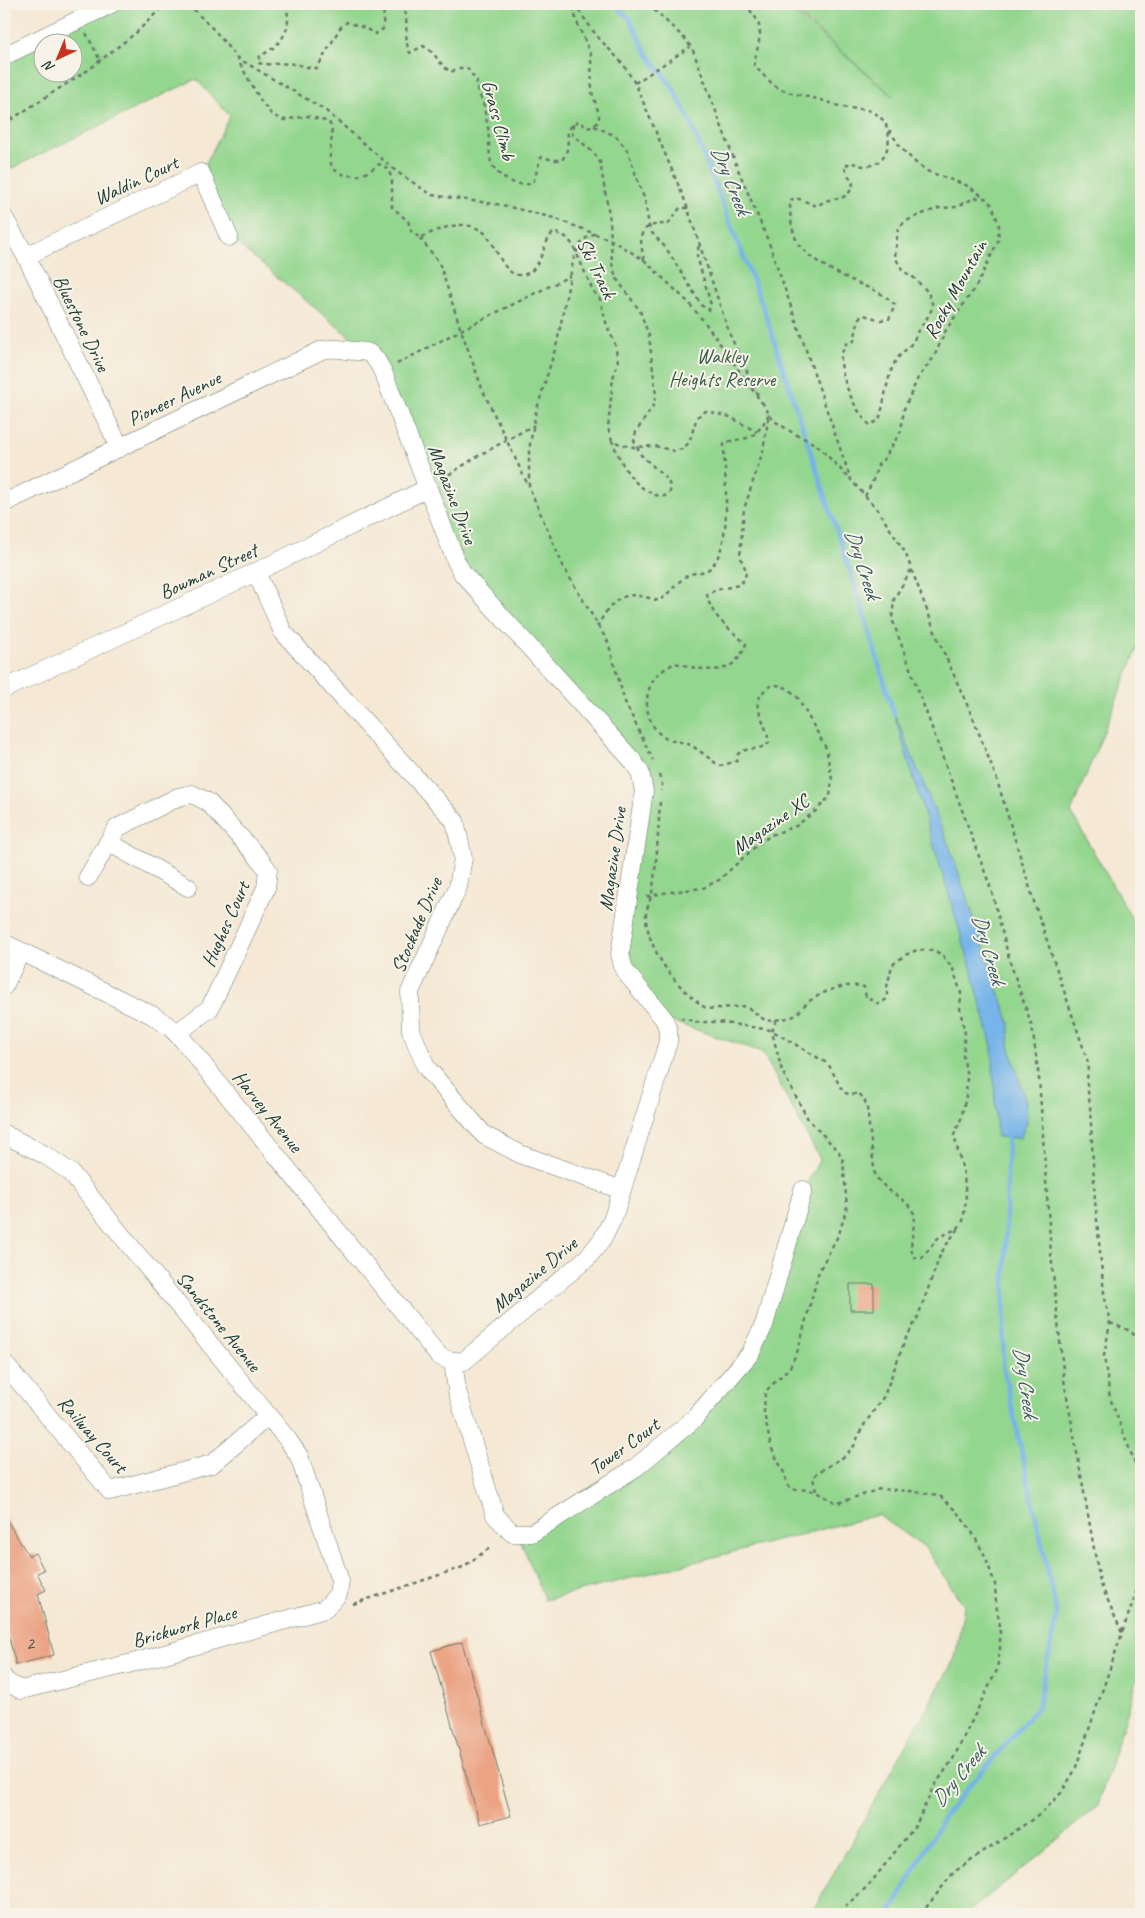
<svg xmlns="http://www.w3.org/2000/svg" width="1145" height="1918" viewBox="0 0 1145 1918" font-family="Caveat,sans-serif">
<rect width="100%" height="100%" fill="#f7f3e8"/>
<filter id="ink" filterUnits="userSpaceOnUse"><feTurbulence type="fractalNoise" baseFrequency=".02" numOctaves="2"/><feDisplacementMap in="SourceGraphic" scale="10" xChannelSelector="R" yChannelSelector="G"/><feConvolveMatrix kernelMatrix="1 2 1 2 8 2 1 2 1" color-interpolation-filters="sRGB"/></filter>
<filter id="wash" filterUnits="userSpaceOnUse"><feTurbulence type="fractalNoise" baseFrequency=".0096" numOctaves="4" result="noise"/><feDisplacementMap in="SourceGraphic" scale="20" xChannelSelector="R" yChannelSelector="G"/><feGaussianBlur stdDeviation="1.12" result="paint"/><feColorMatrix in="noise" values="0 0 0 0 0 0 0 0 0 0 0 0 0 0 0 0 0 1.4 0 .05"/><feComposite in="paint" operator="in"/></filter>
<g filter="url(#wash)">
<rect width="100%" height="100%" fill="#f5e8d4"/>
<path fill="#93d68e" stroke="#598a61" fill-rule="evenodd" d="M109 4H784L893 96 787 4H1141V640L1071 812 1141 935V1668L1098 1805 1044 1851 966 1914H811L955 1658 964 1606 925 1547 878 1515 545 1600 517 1533 679 1432 764 1325 803 1190 820 1159 762 1052 664 1019 621 962 643 779 463 574 373 356 229 237 201 173 230 116 196 79 4 172V50ZM42 42H72V72H42Z"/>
<path fill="#76b4e9" stroke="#4a788e" d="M893 710 950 848 1010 1024 1009 1045 1026 1103 1027 1123 1020 1138 997 1137 992 1046 973 975Z"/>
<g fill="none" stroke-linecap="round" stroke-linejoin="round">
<path stroke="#76b4e9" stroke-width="4.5" d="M614 4 630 19 648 55 672 86 691 123 762 304 859 598 894 714
M890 1914 945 1815 1038 1706 1057 1614 1003 1366 1008 1132"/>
</g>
<g id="blocks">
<path fill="#eba383" d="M850 1284H874V1310H850Z
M4 1516 29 1556 35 1553 44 1570 37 1573 46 1590 38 1594 54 1655 16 1665 4 1619Z
M462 1642 511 1816 480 1824 431 1651Z"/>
</g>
</g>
<g filter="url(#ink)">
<use href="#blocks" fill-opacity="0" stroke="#6a796c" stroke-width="1"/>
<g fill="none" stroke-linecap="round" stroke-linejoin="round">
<defs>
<path id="minor" d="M4 56 111 4
M4 218 26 256 120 448
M26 256 201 173 229 237
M4 503 322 350C338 346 343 351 357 351 362 352 365 351 369 353 376 357 379 365 383 372L456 561 463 574 632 760 640 772 644 791 620 954 624 970 664 1019 668 1029V1042L613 1218 602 1240 587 1258 464 1361C454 1362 446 1361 438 1355L183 1040 171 1028 152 1015 4 943
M256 572 283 632 455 821 463 858 458 887 410 992 411 1030 426 1067 484 1135 522 1155 622 1190
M4 689 256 572 428 488
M108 842 188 887
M88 877 117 828 178 797 192 794 208 802 258 857 268 870 266 888 210 1008 177 1033
M4 986 21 951
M4 1134 45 1155 70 1172 288 1440 299 1456 340 1581 338 1594 325 1609 136 1662 21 1690 5 1681 4 1678
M453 1361 457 1391 495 1515 512 1533H532L635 1468 694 1419 750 1354 764 1325 803 1190
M4 1363 110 1491 212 1464 268 1416"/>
</defs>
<use href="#minor" stroke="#6a796c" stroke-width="19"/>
<path stroke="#6a796c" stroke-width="2.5" stroke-dasharray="4 4" stroke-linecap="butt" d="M188 4 216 32 236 57 325 110 397 172 432 195 502 205 554 218 611 240 644 260 688 302 706 324 762 403
M285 4C294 28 282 45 260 56L258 63C270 66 282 62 294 64 303 65 309 69 317 68L340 28 347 22 365 28 375 34 383 29 384 4
M402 4C411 19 402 38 410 53L423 46C436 52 439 65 451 72L459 68H467L477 81C476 92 479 93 483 103 485 109 485 116 487 122 490 134 488 151 491 162 497 178 517 188 533 183L541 157 554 160H562C563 158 565 156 566 153 571 140 561 128 580 121L587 128 594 126 599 121V114L592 92 591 55 576 20 573 4
M574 4 596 35 623 64 636 85 685 201 730 335 758 395
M648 4 683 37 692 48 737 167 769 243 851 480 877 509 905 552 937 637 973 718 996 777 1035 905 1088 1062 1087 1085 1090 1105 1095 1200 1104 1293 1110 1323 1104 1356 1110 1398 1141 1479
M744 4C769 28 758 37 754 66 762 73 771 84 780 89 792 94 805 96 817 99 826 101 834 105 843 107 857 110 870 106 882 119 895 133 889 166 865 166 860 166 855 164 851 162L844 167 853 184C847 206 831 193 818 206 809 204 803 199 794 198L790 201C790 216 791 230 798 243 809 261 843 276 862 285 874 290 886 295 895 305L889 319 881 320 864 315 859 318 854 341 846 344C843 350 840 356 841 362 842 381 856 413 870 425L879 420C885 402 886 380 894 364 898 355 906 351 912 343 915 339 916 334 919 329 925 321 929 316 933 306L928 292 913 277 903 271 895 257 898 228 906 221 922 214 939 208 955 207 975 198H985L992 205 999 225 998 241 978 283 946 330 934 357 918 378 904 409 901 431 884 459 878 465 872 483 865 496
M86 33 100 60
M236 57 261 101 272 115 283 120 308 116 329 122C339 139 316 170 347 175 360 178 369 172 379 164L388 169 392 179V207L408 221 411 231 420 238C439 229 462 218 482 231 497 240 502 285 528 273 543 266 542 242 554 232L566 237 573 245 593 291 600 299 607 326 615 344 618 362 613 378 608 428 612 440 620 444 634 447 655 446 674 451 682 449 689 443 697 417 706 411 730 417 757 432
M635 83 690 47
M4 124 88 70 137 32 162 7 175 4
M573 124 572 134 594 153 600 162 610 220 612 263 616 278 640 311 649 336 656 395 653 406 636 432 634 440 641 455 667 479 671 488 669 494C663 498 658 496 651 493 629 482 621 462 612 441
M594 126 616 136 627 150 645 201 649 226 652 233 666 248 702 306 709 310 711 305 697 256 699 244
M889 130 902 149 917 164 929 172 966 185 984 197
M595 233 583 240 574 257 557 343 536 412 529 450V487L564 568 608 642 625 702 653 760
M420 238 439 262 461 330 483 391 528 485
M644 260C639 235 637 224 668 224L680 208H688
M397 364 461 330 570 276
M762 402 773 420 793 433 817 445 850 479
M442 479 478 456 534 425
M911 570 894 599 892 619 991 889 1010 962 1032 1026 1039 1078 1051 1254 1064 1380 1100 1582 1122 1633
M597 627C606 610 618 591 640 596 646 597 653 599 659 601 670 593 678 581 688 575 695 572 705 573 710 568 734 546 724 475 724 444 731 440 736 440 743 439 757 436 763 425 769 414L763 451 744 509 740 557 746 570 745 579 739 585 716 590 707 594C710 617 731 629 746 644 733 680 704 670 675 663 669 666 661 671 656 676 641 695 645 725 665 738 672 742 681 741 688 744 699 749 709 759 720 766L737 761 738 754C748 746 757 752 769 743 767 728 760 717 757 703 766 679 783 681 798 698L826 748 832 779 830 796 817 810 796 826 771 835 755 847 719 880 703 888 663 893 646 897
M659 775 662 784 661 791
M660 802C658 832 657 863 652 893 650 902 645 911 646 919 650 955 678 989 707 1009L746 1006 766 1021C775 1020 786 1019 794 1016 799 1013 803 1006 808 1002 824 991 845 982 864 987L866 997 879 1004 887 999V987L892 965 905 955 917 950H934L943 956 953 969 961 993 960 1009 965 1034 963 1056 967 1076 966 1096 961 1119 954 1135 964 1175 966 1200 963 1221 958 1228 938 1238 922 1258 913 1257 911 1247 915 1215 907 1203 886 1188 875 1176 867 1108 864 1098 858 1093 851 1095 843 1092 830 1067 825 1062 771 1030 718 1022H697L681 1018
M776 1020 772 1032 782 1071 808 1119 839 1152 843 1161 847 1207 839 1234 819 1271 798 1350 790 1367 765 1392 764 1413 771 1447 784 1473 788 1486 796 1490C813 1487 823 1497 838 1503L880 1489 910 1491 939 1495 956 1511 971 1530 985 1556 995 1584 996 1604 1000 1626V1648L997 1670 953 1759 933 1788 916 1825 869 1885 848 1904 840 1914
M1110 1323 1128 1330 1141 1340
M816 1491 813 1478 817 1473 845 1456 854 1446 862 1428 884 1396 906 1338 917 1319 941 1253 958 1228
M353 1604 463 1567 491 1547
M921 1914 954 1872 1042 1813 1061 1793 1075 1770 1141 1578"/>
<use href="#minor" stroke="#fff" stroke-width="18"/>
</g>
</g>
<g text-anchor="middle" stroke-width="4" stroke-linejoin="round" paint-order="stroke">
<g font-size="18" fill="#525648">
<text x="30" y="1649">2</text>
</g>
<g font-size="20" fill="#1f3d34" stroke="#f7f3e8">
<text transform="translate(499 120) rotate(75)" y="7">Grass Climb</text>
<text transform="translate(136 180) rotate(-25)" y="7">Waldin Court</text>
<text transform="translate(597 268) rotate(64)" y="7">Ski Track</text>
<text transform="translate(955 289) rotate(-61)" y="7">Rocky Mountain</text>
<text transform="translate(82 323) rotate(64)" y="7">Bluestone Drive</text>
<text transform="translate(174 398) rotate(-26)" y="7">Pioneer Avenue</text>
<text transform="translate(453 494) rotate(69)" y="7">Magazine Drive</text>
<text transform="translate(208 571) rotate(-25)" y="7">Bowman Street</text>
<text transform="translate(770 824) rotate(-35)" y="7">Magazine XC</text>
<text transform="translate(612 859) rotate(-82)" y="7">Magazine Drive</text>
<text transform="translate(225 924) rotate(-66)" y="7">Hughes Court</text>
<text transform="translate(416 925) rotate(-67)" y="7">Stockade Drive</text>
<text transform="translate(268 1111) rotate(51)" y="7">Harvey Avenue</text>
<text transform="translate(534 1274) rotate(-40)" y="7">Magazine Drive</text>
<text transform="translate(219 1321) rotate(51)" y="7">Sandstone Avenue</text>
<text transform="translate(93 1434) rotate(49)" y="7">Railway Court</text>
<text transform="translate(624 1446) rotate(-36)" y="7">Tower Court</text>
<text transform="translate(184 1626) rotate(-16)" y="7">Brickwork Place</text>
</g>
<g font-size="20" fill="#365c46" stroke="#f7f3e8">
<text x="722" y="363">Walkley<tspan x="722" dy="23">Heights Reserve</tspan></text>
</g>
<g font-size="21" font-style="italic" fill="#355b61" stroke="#f7f3e8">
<text transform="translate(731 180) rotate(68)" y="7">Dry Creek</text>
<text transform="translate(863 564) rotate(72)" y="7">Dry Creek</text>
<text transform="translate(989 949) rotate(74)" y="7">Dry Creek</text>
<text transform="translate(1026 1382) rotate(82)" y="7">Dry Creek</text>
<text transform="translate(958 1776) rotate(-50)" y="7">Dry Creek</text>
</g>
</g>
<rect width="1145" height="1918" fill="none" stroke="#f7f3e8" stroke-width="20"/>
<g transform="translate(58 58) rotate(224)"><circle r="24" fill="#f7f3e8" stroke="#a1aaa0"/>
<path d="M0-4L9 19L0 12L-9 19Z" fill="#c8321e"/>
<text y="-8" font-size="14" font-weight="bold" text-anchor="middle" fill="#1f3d34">N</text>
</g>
</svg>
